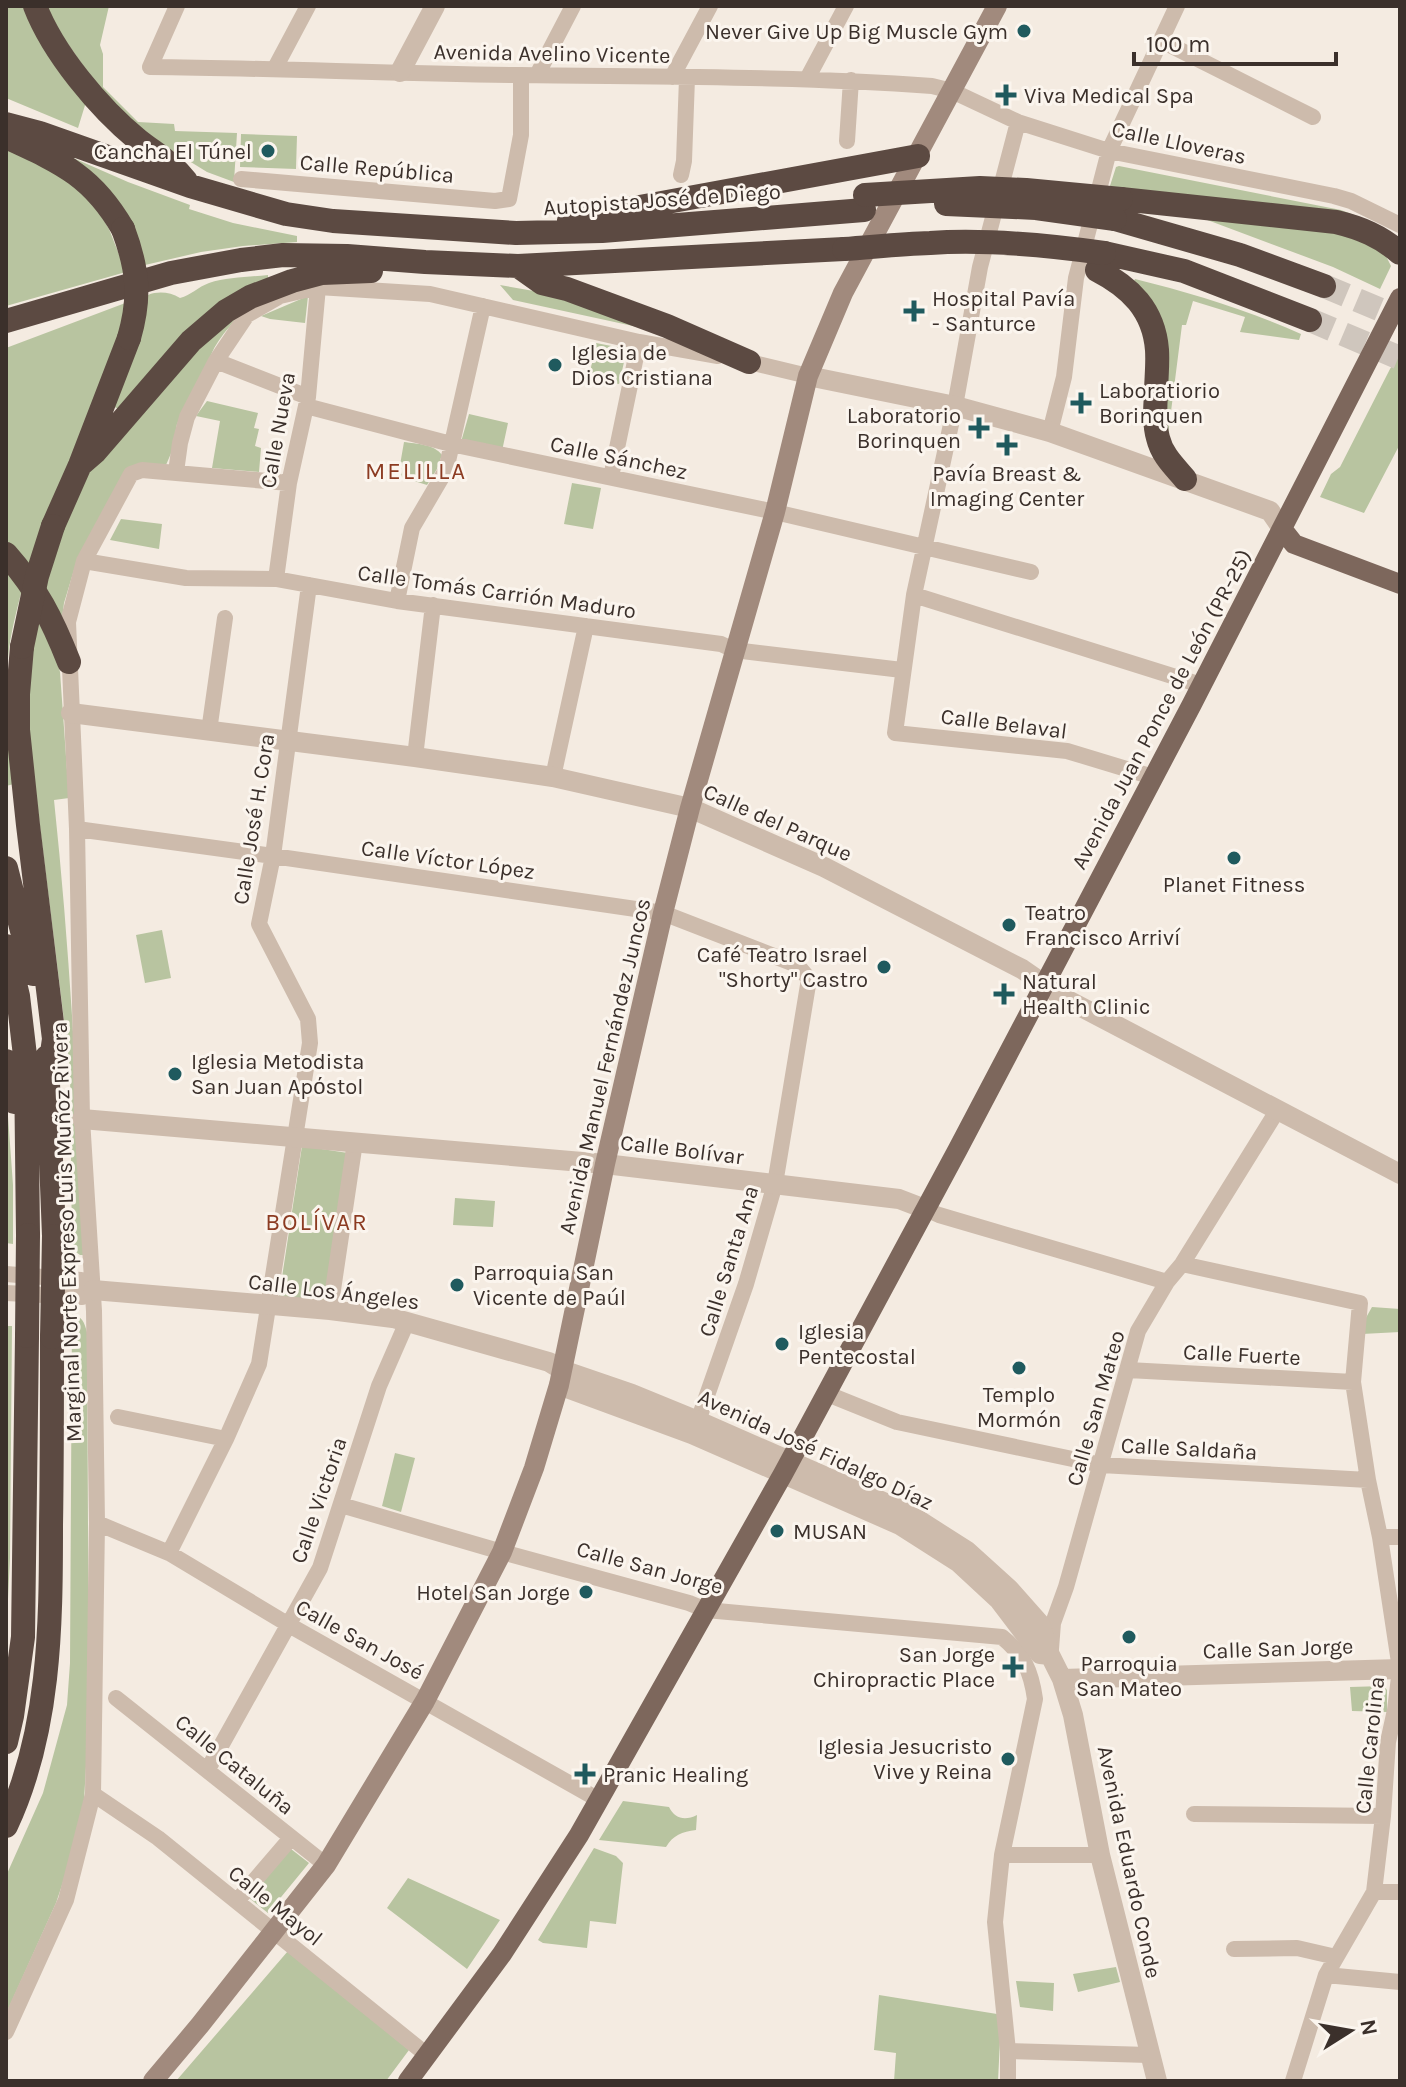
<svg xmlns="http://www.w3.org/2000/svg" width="1406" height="2087" viewBox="0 0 1406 2087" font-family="Karla,sans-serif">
<rect width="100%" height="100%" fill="#f4ebe1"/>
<path fill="#b8c4a0" d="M6 6H27L86 102 78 128 6 98Z
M41 6H109L100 45 103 54V87L138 122 174 124 175 131 237 133 234 182 207 172 121 119Z
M241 134 297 136 296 169 240 167Z
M39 143 128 182 190 205 189 209 233 223 297 236V242L243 246 201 252 145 265Z
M6 147 48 162 93 202 109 229 126 272 6 306Z
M1119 166 1341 210 1357 216 1109 189 1116 167Z
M1202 218 1356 234 1386 256 1391 266 1380 289 1333 267Z
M268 275V284L123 411 110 405 148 295C158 291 170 292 180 298 191 295 198 287 209 283 227 277 249 277 268 275Z
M1135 279C1192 293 1247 310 1301 334L1299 340 1240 332 1245 317 1193 301 1186 325H1182L1168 435 1133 283Z
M500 285 551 294 679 336 513 300Z
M308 296 305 323 270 319 261 316Z
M128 302 116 354 27 568 6 544V348Z
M242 313C228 328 211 346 208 366L177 424 172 451 166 465 142 464 74 570 64 603 62 619 44 592 59 534 90 470 184 356Z
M596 343 627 349 619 384 589 377Z
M1400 354V444L1364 513 1320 497 1331 474 1340 467 1390 369Z
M207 401 258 413 254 428 259 429 255 446 261 448 259 472 212 468 220 421 196 416Z
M469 414 508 423 502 451 461 442Z
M404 442C417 444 434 444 442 455L437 469 427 485 401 477 403 467 400 465Z
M572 483 601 488 593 529 564 524Z
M121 519 162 524 159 549 110 540Z
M6 565 23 585C17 610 10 634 8 659 5 701 10 743 14 784L6 786Z
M39 611 55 652 60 672 69 798 54 800C70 951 78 1103 84 1255H80L72 1249 70 1069 30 746 29 669Z
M162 930 171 978 145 983 136 935Z
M6 1089 13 1185V1244L6 1243Z
M302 1146 348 1153 324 1302 279 1297Z
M455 1198 495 1201 493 1227 453 1225Z
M1372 1307 1400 1309V1332L1362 1334 1363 1323Z
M72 1314C83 1317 84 1322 87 1332L89 1715 84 1801 71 1858 56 1903 6 2014V1876L43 1793 67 1705 70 1663Z
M6 1326H12L10 1558 6 1640Z
M395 1453 415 1458 401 1512 382 1506Z
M1384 1686 1387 1690V1712L1352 1711 1350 1687Z
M623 1801 669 1807C675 1819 685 1821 697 1815L696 1830C682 1832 673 1835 666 1847L599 1840Z
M594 1848 616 1856 623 1863 616 1924 590 1921 587 1948 543 1943 538 1940Z
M291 1849 309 1863 268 1913 249 1898Z
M408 1878 500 1920 467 1969 387 1908Z
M288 1951 409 2050 386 2081H176Z
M1116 1967 1120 1982 1078 1992 1073 1974Z
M1016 1981 1054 1983 1053 2011 1020 2007Z
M879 1995 997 2014 1000 2040 998 2081H894L896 2053 874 2050Z"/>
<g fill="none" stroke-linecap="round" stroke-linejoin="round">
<path stroke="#cfc6bd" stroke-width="24" stroke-dasharray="24 12" stroke-linecap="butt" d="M1324 286 1400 318
M1310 320 1400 358"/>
<path stroke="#cdbbac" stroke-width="16" d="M177 6 150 67C274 68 397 74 520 75 658 77 795 76 932 86L952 91 1018 122 1109 151 1334 196 1351 201 1400 225
M1160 40 1313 117
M275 68 308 6
M537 75 573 6
M672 77 710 6
M807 79 846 6
M1018 122 980 267 955 406 914 595 895 733 1067 751 1153 777
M847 141 851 80
M681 175 684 161 687 78
M241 179 495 201 509 199 521 135V75
M741 360 808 376
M216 361 308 397
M306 406 451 444 775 512 1031 572
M1050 432 1064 377 1076 278 1109 151 1177 6
M176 472 180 443 187 417 216 361 247 315 280 296 318 287 430 294 639 342 718 356
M611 477 639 342
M84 561 186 578 276 579 397 601 721 644 734 650 902 670
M276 579 289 483 308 397 318 287
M914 595 1201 685
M397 601 412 528 446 470 483 306
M209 731 225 618
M415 757 433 605
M553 777 586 626
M77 829 273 856 663 913 797 965 809 979 775 1184 746 1284 698 1421
M925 1209 939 1215 1167 1282
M1182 1264 1360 1303 1353 1382 1368 1480 1380 1537 1400 1669 1395 1710 1388 1742 1383 1816 1374 1892 1326 1975 1293 2081
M6 1274 81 1280 93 1290 82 1297 6 1293
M330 1310 355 1142
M1128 1370 1353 1382
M825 1393 897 1422 1101 1465 1368 1480
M118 1417 226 1439
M341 1505 502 1552 689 1603 706 1610 1002 1637C1024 1655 1031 1671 1035 1699L1002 1855 995 1922 1008 2051V2081
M97 1523 169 1553 289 1625 599 1800
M1380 1537H1400
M169 1553 226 1439 259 1364 310 1043 308 1019 259 924 273 856 309 585
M1051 1649 1053 1623 1066 1587 1138 1331 1167 1282 1182 1264 1277 1111
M116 1698 326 1865
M208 1769 320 1568 379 1386 407 1322
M93 1794 158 1838 427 2055
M1194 1814 1383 1816
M1002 1855H1100
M1374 1892H1400
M237 1901 291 1838
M1234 1949 1297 1948 1336 1957
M1326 1975 1400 1982
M6 2032 66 1900 93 1794 97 1523 94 1311 82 1119 77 829 68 622 84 561 131 474 142 470 289 483
M1008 2051 1149 2055"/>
<path stroke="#cdbbac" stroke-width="20" d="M400 72 435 6
M808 376 955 406 1050 432 1270 511 1283 530
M71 713 415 757 553 777 690 808 824 867 1022 969 1064 998 1400 1174
M82 1119 605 1164 899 1199 925 1209
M93 1290 330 1310 393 1318 549 1362 562 1370 632 1394 698 1421 906 1512 967 1551 1009 1589 1040 1624 1050 1655 1062 1679 1073 1715 1100 1855 1157 2081
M559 1385 692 1434 900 1525 958 1562 999 1600 1040 1654 1050 1655
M1062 1679 1400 1669"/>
<path stroke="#a18a7d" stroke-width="20" d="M153 2081 200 2025 326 1865 425 1701 502 1552 534 1468 559 1385 605 1164 663 913 690 808 775 512 808 376 843 293 997 6"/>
<path stroke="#7d675c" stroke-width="20" d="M1283 530 1294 544 1400 584
M408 2081 502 1954 579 1835 783 1474 958 1149 1192 704 1400 298"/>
<path stroke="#5c4a42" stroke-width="24" d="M35 6C53 53 99 108 138 140 157 155 170 161 186 181
M6 124 40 133 190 186 286 214 333 221 516 233 602 231 864 210
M6 137C60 162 92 175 123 229
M1121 199 1336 222C1361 228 1380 236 1400 253
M1115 219 1240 255 1324 286
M569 220 918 156
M1104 253 1184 271 1310 320
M518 266 542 283 567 289 667 326 749 362
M1097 270C1130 287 1154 310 1157 350 1158 365 1156 380 1156 394 1155 408 1154 424 1158 438 1162 455 1174 466 1185 479
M6 321 171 273 241 260 283 255 347 256 425 262 518 266 844 249
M80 465 95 452 191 341 226 311 250 297 292 281 322 273 371 271
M53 526 80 465 129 338
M6 554C37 589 52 619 69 662
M22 647 18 694V730L28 825 54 1039 49 1074
M6 868 33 974
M6 946 18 996 26 1064 28 1235
M47 1057 54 1236
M6 1061 12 1083 14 1102
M6 1742 12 1716 23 1637 27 1336
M6 1826C50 1732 51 1627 51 1526 52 1463 52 1400 52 1337"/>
<path stroke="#5c4a42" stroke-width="24" d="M865 195 980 188 1026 190 1121 199
M946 204 1036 208 1115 219
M123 229C138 269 141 297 129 338
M844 249C873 247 901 244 930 243 988 239 1047 245 1104 253
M22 647 37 576 53 526
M27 1336 28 1235
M52 1337 54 1236"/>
</g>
<g fill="#1f5a5e" stroke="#fbf5ee" stroke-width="3">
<circle cx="1024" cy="31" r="8"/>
<path d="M1002 83h8v8h8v8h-8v8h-8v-8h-8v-8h8z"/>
<circle cx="268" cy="151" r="8"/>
<path d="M910 299h8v8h8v8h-8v8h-8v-8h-8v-8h8z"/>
<circle cx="555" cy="365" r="8"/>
<path d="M1077 391h8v8h8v8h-8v8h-8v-8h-8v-8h8z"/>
<path d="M975 416h8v8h8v8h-8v8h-8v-8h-8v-8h8z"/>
<path d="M1003 433h8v8h8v8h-8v8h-8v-8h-8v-8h8z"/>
<circle cx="1234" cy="858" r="8"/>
<circle cx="1009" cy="925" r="8"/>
<circle cx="884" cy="967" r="8"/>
<path d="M1000 982h8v8h8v8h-8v8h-8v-8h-8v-8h8z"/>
<circle cx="175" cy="1074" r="8"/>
<circle cx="457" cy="1285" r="8"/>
<circle cx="782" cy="1344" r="8"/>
<circle cx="1019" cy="1368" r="8"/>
<circle cx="777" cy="1531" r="8"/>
<circle cx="586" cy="1592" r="8"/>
<circle cx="1129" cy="1637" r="8"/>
<path d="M1009 1655h8v8h8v8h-8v8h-8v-8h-8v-8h8z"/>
<circle cx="1008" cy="1759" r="8"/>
<path d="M581 1762h8v8h8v8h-8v8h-8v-8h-8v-8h8z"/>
</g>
<g text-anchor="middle" stroke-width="6" stroke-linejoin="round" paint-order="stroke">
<g font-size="22" fill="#3b302b" stroke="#fbf5ee" text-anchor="start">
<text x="1008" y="39" text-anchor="end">Never Give Up Big Muscle Gym</text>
<text x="1024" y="103">Viva Medical Spa</text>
<text x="252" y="159" text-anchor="end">Cancha El Túnel</text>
<text x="932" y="306">Hospital Pavía<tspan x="932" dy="25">- Santurce</tspan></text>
<text x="571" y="360">Iglesia de<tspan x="571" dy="25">Dios Cristiana</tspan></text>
<text x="1099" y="398">Laboratiorio<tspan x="1099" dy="25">Borinquen</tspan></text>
<text x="961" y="423" text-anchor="end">Laboratorio<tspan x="961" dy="25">Borinquen</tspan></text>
<text x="1007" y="481" text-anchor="middle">Pavía Breast &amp;<tspan x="1007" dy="25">Imaging Center</tspan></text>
<text x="1234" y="892" text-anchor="middle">Planet Fitness</text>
<text x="1025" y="920">Teatro<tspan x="1025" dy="25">Francisco Arriví</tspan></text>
<text x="868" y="962" text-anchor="end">Café Teatro Israel<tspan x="868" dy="25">"Shorty" Castro</tspan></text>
<text x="1022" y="989">Natural<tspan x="1022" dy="25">Health Clinic</tspan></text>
<text x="191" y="1069">Iglesia Metodista<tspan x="191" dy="25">San Juan Apόstol</tspan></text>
<text x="473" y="1280">Parroquia San<tspan x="473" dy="25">Vicente de Paúl</tspan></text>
<text x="798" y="1339">Iglesia<tspan x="798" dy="25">Pentecostal</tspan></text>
<text x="1019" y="1402" text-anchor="middle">Templo<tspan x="1019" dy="25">Mormón</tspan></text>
<text x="793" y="1539">MUSAN</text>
<text x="570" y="1600" text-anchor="end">Hotel San Jorge</text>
<text x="995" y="1662" text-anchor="end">San Jorge<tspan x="995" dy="25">Chiropractic Place</tspan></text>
<text x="1129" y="1671" text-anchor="middle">Parroquia<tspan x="1129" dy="25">San Mateo</tspan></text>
<text x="992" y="1754" text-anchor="end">Iglesia Jesucristo<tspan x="992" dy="25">Vive y Reina</tspan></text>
<text x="603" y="1782">Pranic Healing</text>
</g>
<g font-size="22" fill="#3b302b" stroke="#fbf5ee">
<text transform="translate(552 53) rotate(1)" y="8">Avenida Avelino Vicente</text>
<text transform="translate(1179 142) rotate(12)" y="8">Calle Lloveras</text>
<text transform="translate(377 168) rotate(5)" y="8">Calle República</text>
<text transform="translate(662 199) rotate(-4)" y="8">Autopista José de Diego</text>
<text transform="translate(277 430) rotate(-80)" y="8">Calle Nueva</text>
<text transform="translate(619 457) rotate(12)" y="8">Calle Sánchez</text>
<text transform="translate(497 591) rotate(8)" y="8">Calle Tomás Carrión Maduro</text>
<text transform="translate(1161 709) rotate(-62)" y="8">Avenida Juan Ponce de León (PR-25)</text>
<text transform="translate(1004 723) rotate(7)" y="8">Calle Belaval</text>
<text transform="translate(253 819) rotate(-81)" y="8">Calle José H. Cora</text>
<text transform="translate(778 822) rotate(24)" y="8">Calle del Parque</text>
<text transform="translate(448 859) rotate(8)" y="8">Calle Víctor López</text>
<text transform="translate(604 1066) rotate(-77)" y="8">Avenida Manuel Fernández Juncos</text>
<text transform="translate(682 1149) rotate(7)" y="8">Calle Bolívar</text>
<text transform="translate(66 1232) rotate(-92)" y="8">Marginal Norte Expreso Luis Muñoz Rivera</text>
<text transform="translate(728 1261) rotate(-73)" y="8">Calle Santa Ana</text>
<text transform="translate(334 1291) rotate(7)" y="8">Calle Los Ángeles</text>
<text transform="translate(1242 1354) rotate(3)" y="8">Calle Fuerte</text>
<text transform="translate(1095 1408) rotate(-74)" y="8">Calle San Mateo</text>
<text transform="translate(1189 1448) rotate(3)" y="8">Calle Saldaña</text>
<text transform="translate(816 1449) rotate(25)" y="8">Avenida José Fidalgo Díaz</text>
<text transform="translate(318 1500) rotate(-71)" y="8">Calle Victoria</text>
<text transform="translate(650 1567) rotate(15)" y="8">Calle San Jorge</text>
<text transform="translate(360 1639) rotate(29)" y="8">Calle San José</text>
<text transform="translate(1278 1648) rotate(-2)" y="8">Calle San Jorge</text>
<text transform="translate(1369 1745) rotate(-84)" y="8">Calle Carolina</text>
<text transform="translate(235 1764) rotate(39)" y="8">Calle Cataluña</text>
<text transform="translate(1130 1862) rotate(78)" y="8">Avenida Eduardo Conde</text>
<text transform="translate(276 1905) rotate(39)" y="8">Calle Mayol</text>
</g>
<g font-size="24" letter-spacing="2" fill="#8c3b22" stroke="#fbf5ee">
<text x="416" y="479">MELILLA</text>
<text x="317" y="1230">BOLÍVAR</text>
</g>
</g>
<rect width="1406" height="2087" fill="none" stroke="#3b302b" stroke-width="16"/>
<g transform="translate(1350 2031) rotate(79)" stroke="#fbf5ee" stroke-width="6" paint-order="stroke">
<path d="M0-6L14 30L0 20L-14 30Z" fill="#3b302b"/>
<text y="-12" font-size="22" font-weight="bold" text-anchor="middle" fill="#3b302b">N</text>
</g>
<path d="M1134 52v12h202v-12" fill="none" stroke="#3b302b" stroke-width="4"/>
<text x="1146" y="52" font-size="24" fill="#3b302b" stroke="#fbf5ee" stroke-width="6" paint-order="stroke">100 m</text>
</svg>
